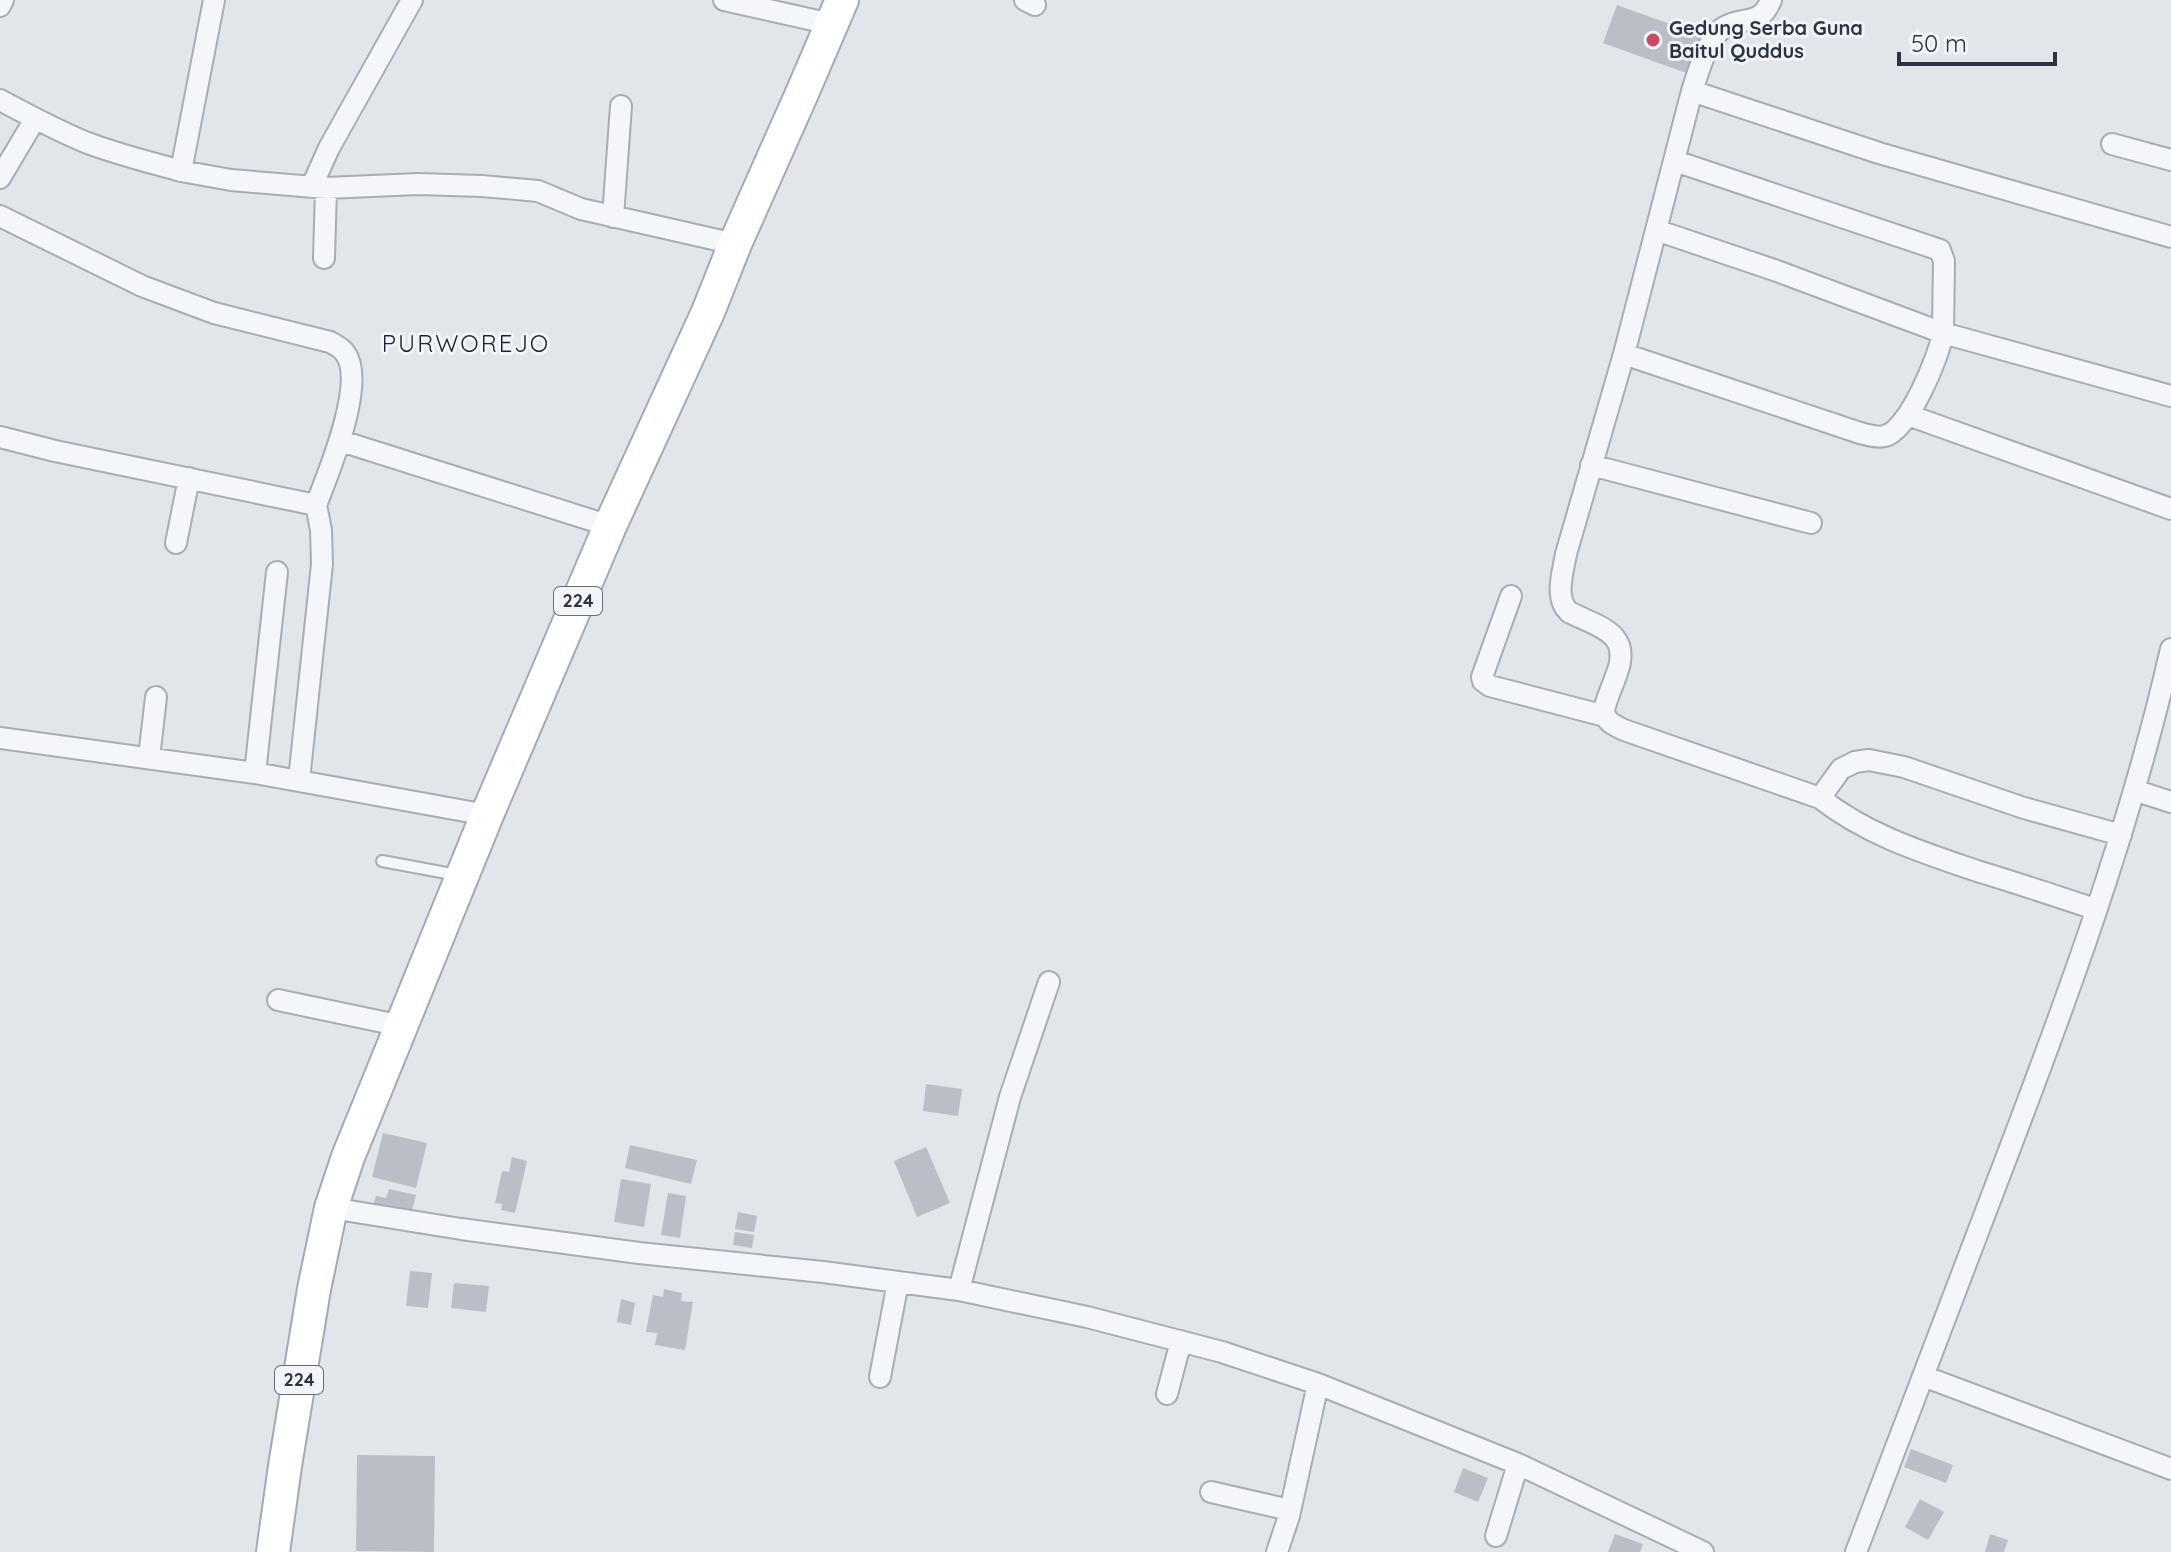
<svg xmlns="http://www.w3.org/2000/svg" width="2171" height="1552" viewBox="0 0 2171 1552" font-family="Quicksand,sans-serif">
<rect width="100%" height="100%" fill="#e2e6ea"/>
<path fill="#babfc7" d="M1617 5 1703 36 1689 74 1603 43Z
M926 1084 962 1089 958 1116 923 1111Z
M383 1133 427 1143 416 1188 372 1177Z
M630 1145 697 1160 691 1184 625 1168Z
M926 1147 950 1203 917 1217 894 1161Z
M512 1157 527 1161 515 1213 501 1210 502 1204 495 1203 502 1171 509 1172Z
M621 1179 651 1184 644 1227 614 1222Z
M389 1189 416 1195 411 1215 373 1206 376 1196 386 1198Z
M668 1193 686 1196 680 1238 661 1235Z
M738 1212 757 1216 754 1232 735 1229Z
M735 1232 754 1235 752 1248 733 1245Z
M410 1271 432 1273 428 1308 406 1306Z
M454 1283 489 1286 486 1312 451 1308Z
M664 1289 682 1293 681 1301 693 1302 685 1350 655 1345 657 1333 646 1332 653 1295 663 1297Z
M621 1299 635 1303 631 1325 617 1322Z
M1911 1449 1953 1465 1946 1483 1904 1467Z
M357 1455 435 1456 434 1552 356 1551Z
M1463 1468 1488 1478 1478 1502 1454 1492Z
M1920 1499 1944 1512 1928 1540 1905 1527Z
M1615 1534 1643 1544 1640 1552H1608Z
M1990 1534 2008 1540 2004 1552H1985Z"/>
<g fill="none" stroke-linecap="round" stroke-linejoin="round">
<defs>
<path id="lane" d="M382 861 457 875"/>
<path id="street" d="M724 0 831 24
M1025 0 1035 5
M1771 0C1760 28 1742 15 1723 28 1707 39 1698 73 1692 91L1624 354 1566 554C1563 572 1554 598 1569 612 1598 627 1632 632 1617 673 1613 685 1607 697 1604 710 1605 722 1614 725 1624 730L1820 798C1867 835 1921 852 1977 871 2017 883 2056 896 2095 909
M0 6 3 0
M1692 91 1879 153 2171 237
M0 100C28 115 56 130 85 142 116 154 149 162 181 171L214 0
M2112 144 2171 160
M181 171 231 180 326 188 418 184 482 186 538 191 581 209 735 244
M0 178 35 119
M312 186 329 148 412 0
M0 216 142 286 214 313 330 342C335 345 341 347 345 353 367 382 328 474 316 505L55 451 0 437
M613 217 621 106
M1656 230 1777 271 1943 333 2171 396
M324 258 326 188
M1624 354 1860 433C1868 435 1877 438 1885 436 1909 430 1939 356 1943 333L1944 261 1940 250 1675 161
M1908 415 2171 509
M341 441 610 526
M1591 465 1811 523
M176 543 189 478
M1511 596 1482 677 1483 681 1490 686 1605 716
M0 738 255 773 487 815
M149 758 156 697
M255 773 277 572
M299 780 322 564 321 530 316 505
M2134 790 2171 802
M1820 798 1841 769 1855 762 1869 760 1904 767 2024 808 2121 835
M278 1000 402 1026
M331 1208 461 1229 639 1253 823 1272 959 1290 1087 1317 1222 1352 1318 1384 1518 1464 1703 1552
M959 1290 1010 1097 1049 982
M1923 1376 2171 1469
M880 1377 898 1282
M1167 1394 1181 1341
M1211 1492 1290 1510
M1496 1536 1518 1464
M1277 1552 1289 1516 1318 1384
M1856 1552C1902 1431 1948 1311 1994 1190 2062 1013 2129 834 2171 649"/>
<path id="primary" d="M273 1552 285 1466 314 1289 331 1208 348 1157 487 815 610 526 708 312 735 244 803 91 842 0"/>
</defs>
<use href="#lane" stroke="#a7adb4" stroke-width="14"/>
<use href="#street" stroke="#a7adb4" stroke-width="24"/>
<use href="#primary" stroke="#a2aab6" stroke-width="36"/>
<use href="#lane" stroke="#f5f6f9" stroke-width="10"/>
<use href="#street" stroke="#f5f6f9" stroke-width="20"/>
<use href="#primary" stroke="#fff" stroke-width="32"/>
</g>
<circle fill="#cb4b61" stroke="#f2f4f8" stroke-width="3" cx="1653" cy="40" r="8"/>
<g text-anchor="middle" stroke-width="6" stroke-linejoin="round" paint-order="stroke">
<g fill="#f2f4f8" stroke="#676e79" stroke-width="2">
<rect x="554" y="587" width="48" height="28" rx="6"/>
<rect x="275" y="1366" width="48" height="28" rx="6"/>
</g>
<g font-size="18" font-weight="bold" fill="#2b3442">
<text x="578" y="607">224</text>
<text x="299" y="1386">224</text>
</g>
<g font-size="20" font-weight="bold" fill="#2b3442" stroke="#f2f4f8" text-anchor="start">
<text x="1669" y="35">Gedung Serba Guna<tspan x="1669" dy="23">Baitul Quddus</tspan></text>
</g>
<g font-size="24" letter-spacing="2" fill="#1d2533" stroke="#f2f4f8">
<text x="466" y="352">PURWOREJO</text>
</g>
</g>
<path d="M1899 52v12h156v-12" fill="none" stroke="#2b3442" stroke-width="4"/>
<text x="1911" y="52" font-size="24" fill="#2b3442" stroke="#f2f4f8" stroke-width="6" paint-order="stroke">50 m</text>
</svg>
